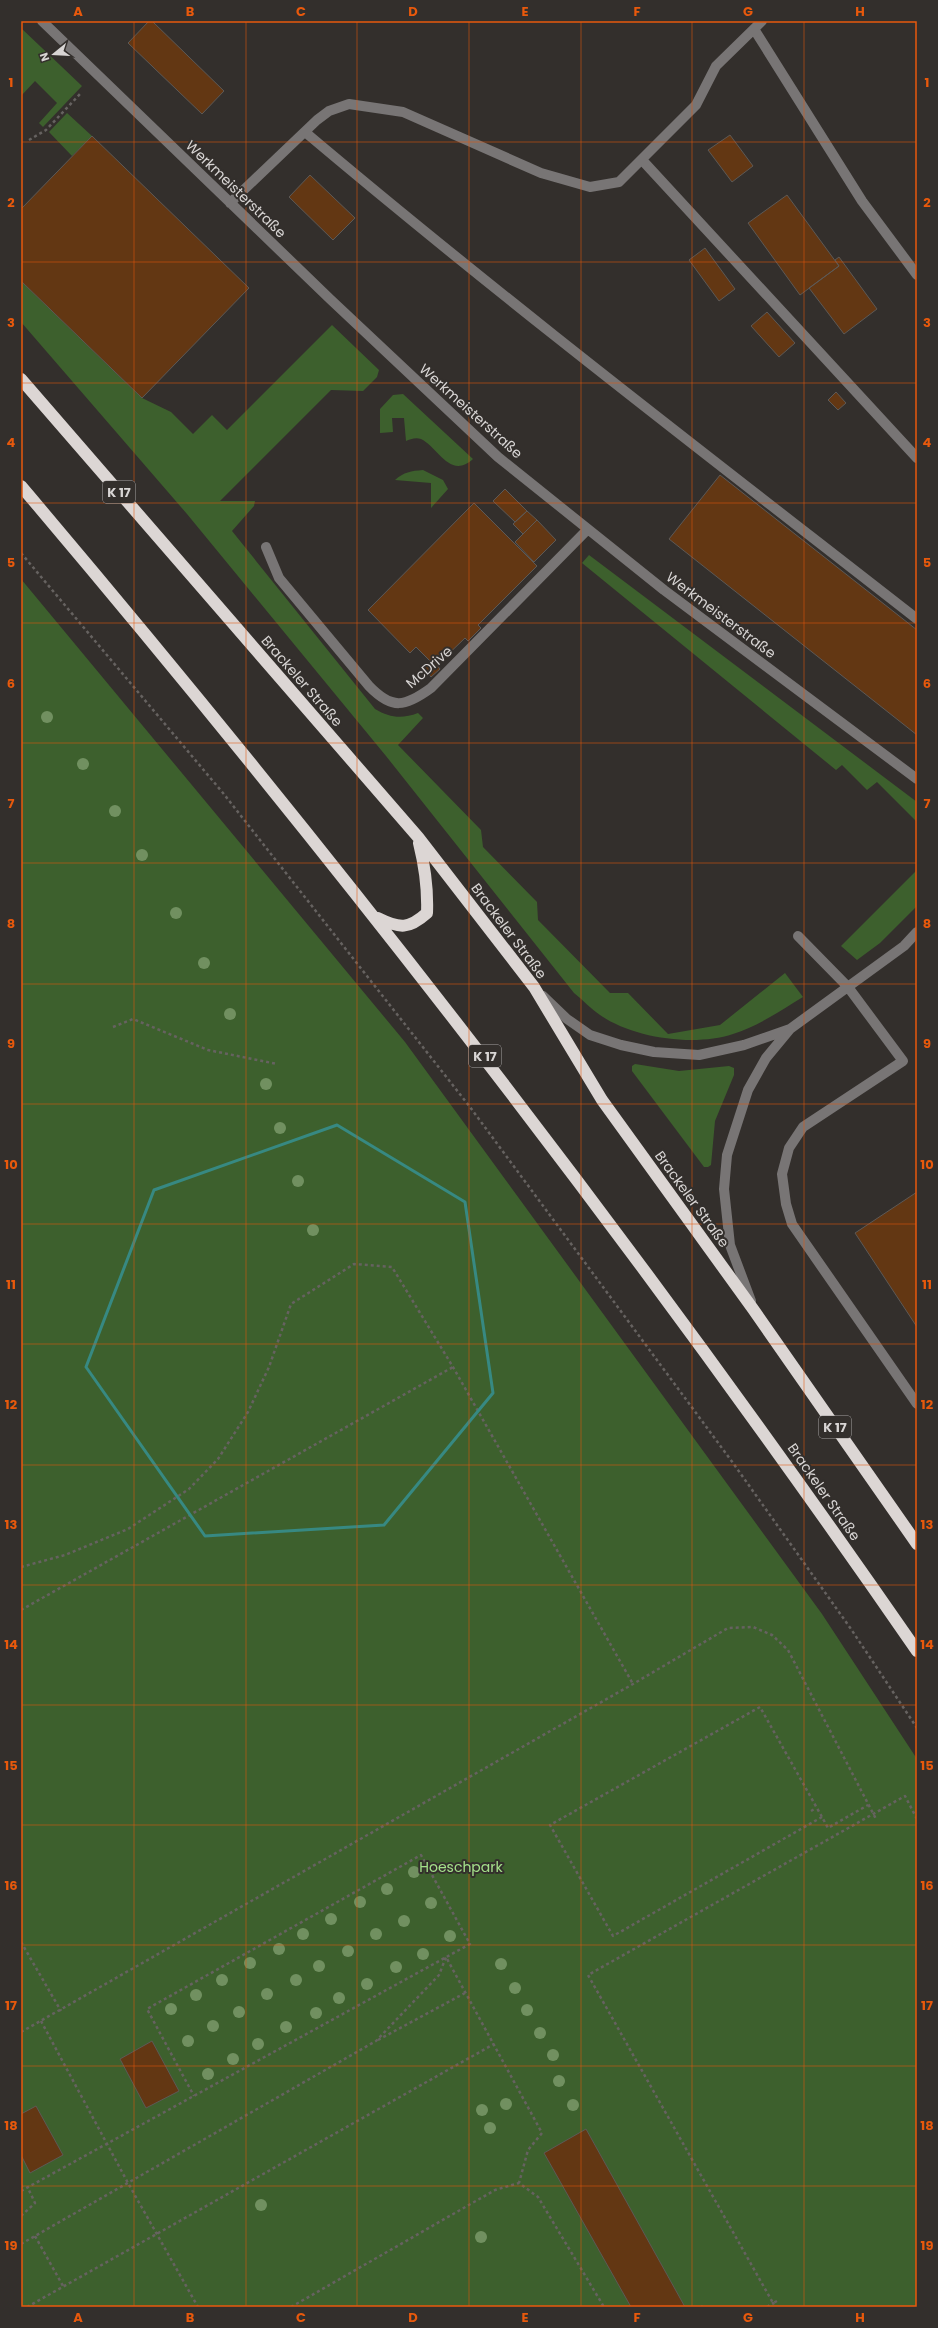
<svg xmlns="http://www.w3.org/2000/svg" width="938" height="2328" viewBox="0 0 938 2328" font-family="Poppins,sans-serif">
<rect width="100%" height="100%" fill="#332f2c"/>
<path fill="#3d602d" d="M21 28 82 86 43 127 39 123 57 103 35 81 21 96Z
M67 113 92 136 72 156 49 132Z
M21 281 142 398 171 412 193 434 212 415 227 430 332 325 379 370 377 377 363 391 331 390 220 501H255L254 506 232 531 375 709C390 718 402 719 418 713L423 718 398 745 481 830 483 847 537 902 538 920 610 993H628L668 1034 720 1025 785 973 803 997C780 1011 758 1026 733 1034 694 1047 633 1038 600 1015 591 1009 583 1000 574 993L386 756 187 514 21 322Z
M403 394 473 459C450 480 438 447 421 439 416 437 410 439 406 441L404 418H392L393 432 380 433V409L393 395Z
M423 470 443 480 448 489 431 508V483L395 480C404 472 411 471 423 470Z
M589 555 917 802V822L877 782 867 790 842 765 836 770 582 563Z
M21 579 405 1042 822 1614 917 1759V2307H21Z
M917 870V906L880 943 857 960 841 946Z
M635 1064 679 1071 729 1066 734 1068V1075L715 1121 711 1165 708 1167H704L632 1071V1066Z"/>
<path fill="#633713" stroke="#5d5956" d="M149 21H152L224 91 202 114 128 43Z
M730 135 753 166 732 182 708 150Z
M92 136 249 288 142 398 21 281V209Z
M310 175 355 218 333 240 289 197Z
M787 195 839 266 800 295 748 223Z
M705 248 735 289 719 301 689 260Z
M839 257 877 309 844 334 809 288 839 266 835 260Z
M767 312 795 343 779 357 751 326Z
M836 392 846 403 838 410 828 400Z
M720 475 917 630V735L669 539Z
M505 489 527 511 515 522 493 501Z
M474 503 537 566 478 625 481 628 468 641 465 638 437 665 440 669 431 677 423 668 430 661 416 647 410 653 368 610Z
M527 511 537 520 523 534 513 524Z
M537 520 556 540 534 562 515 542Z
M917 1192V1327L855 1233Z
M152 2041 179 2091 146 2108 120 2059Z
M36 2106 63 2155 30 2173 21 2155V2114Z
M586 2129 685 2307H631L544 2153Z"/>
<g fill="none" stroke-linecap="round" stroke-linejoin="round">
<path stroke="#666260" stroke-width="2.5" stroke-dasharray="3 3" stroke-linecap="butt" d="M29 140 46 130 81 93
M21 553 223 793 470 1107 733 1463 851 1629 917 1728
M113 1027 133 1019 208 1050 277 1064
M21 1567 65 1555 128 1529 189 1489 218 1459 248 1412 269 1367 291 1304 354 1264 392 1267 453 1367 633 1684
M21 1610 453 1367
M811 1811 816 1808
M822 1817 613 1936 550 1825 760 1707 822 1817 828 1828 868 1805
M21 1942 61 2011
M41 2021 128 2183 198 2307
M21 2032 633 1684 728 1628 753 1627 772 1635 788 1650 876 1819
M378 2040 465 1993
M21 2185 24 2190
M21 2191 470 1944 421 1855 147 2009 194 2096
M21 2216 35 2203 28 2188
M35 2236 63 2286
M21 2244 376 2041 439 1975 446 1957 542 2133 528 2150 519 2183
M777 2301 773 2303 588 1975 905 1796 917 1819
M701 2306 702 2307
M27 2307 494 2044
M291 2307 495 2190 519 2183 538 2197 604 2307
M767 2307 773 2303 775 2307"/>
<path stroke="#787575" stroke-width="10" d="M42 21 330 299 498 457 664 590 917 779
M754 29 862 201 917 275
M305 132C504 300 712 459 917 619
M643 161 917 458
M230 203 317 120 329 111 349 104 403 112 541 173 590 187 619 182 696 105 716 66 762 21
M266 547 279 578 369 686C392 710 405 707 431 688L588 529
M798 936 848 987 903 1061 803 1127 789 1148 782 1174 786 1204 792 1224 917 1404
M543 996 567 1019 590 1035 621 1045 654 1052 699 1055 744 1045 790 1029
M751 1301 730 1245 724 1189 727 1155 748 1090 766 1058 790 1029 904 946 917 932"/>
<path stroke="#dcd6d4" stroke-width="12" d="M21 379 418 837 534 987 602 1100 753 1309 917 1544
M21 486C339 861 637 1246 917 1651
M378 918C400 929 409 929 427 913 428 888 425 867 419 843"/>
</g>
<g fill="#719060">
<circle cx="47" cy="717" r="6"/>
<circle cx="83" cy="764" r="6"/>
<circle cx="115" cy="811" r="6"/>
<circle cx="142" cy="855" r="6"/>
<circle cx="176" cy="913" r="6"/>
<circle cx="204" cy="963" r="6"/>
<circle cx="230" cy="1014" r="6"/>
<circle cx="266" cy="1084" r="6"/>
<circle cx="280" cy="1128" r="6"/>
<circle cx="298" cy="1181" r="6"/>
<circle cx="313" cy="1230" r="6"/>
<circle cx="414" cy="1872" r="6"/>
<circle cx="387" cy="1889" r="6"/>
<circle cx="360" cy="1902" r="6"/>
<circle cx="431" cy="1903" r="6"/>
<circle cx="331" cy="1919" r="6"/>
<circle cx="404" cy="1921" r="6"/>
<circle cx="303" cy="1934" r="6"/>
<circle cx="376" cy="1934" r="6"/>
<circle cx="450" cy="1936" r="6"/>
<circle cx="279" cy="1949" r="6"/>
<circle cx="348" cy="1951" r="6"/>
<circle cx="423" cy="1954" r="6"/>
<circle cx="250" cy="1963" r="6"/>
<circle cx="501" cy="1964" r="6"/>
<circle cx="319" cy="1966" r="6"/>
<circle cx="396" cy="1967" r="6"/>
<circle cx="222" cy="1980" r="6"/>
<circle cx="296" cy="1980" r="6"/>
<circle cx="367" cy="1984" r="6"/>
<circle cx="515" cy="1988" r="6"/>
<circle cx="267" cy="1994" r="6"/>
<circle cx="196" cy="1995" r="6"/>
<circle cx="339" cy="1998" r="6"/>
<circle cx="171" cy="2009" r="6"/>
<circle cx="527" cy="2010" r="6"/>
<circle cx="239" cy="2012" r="6"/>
<circle cx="316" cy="2013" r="6"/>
<circle cx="213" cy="2026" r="6"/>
<circle cx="286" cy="2027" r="6"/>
<circle cx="540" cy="2033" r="6"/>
<circle cx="188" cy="2041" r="6"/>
<circle cx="258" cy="2044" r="6"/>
<circle cx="553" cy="2055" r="6"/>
<circle cx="233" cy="2059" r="6"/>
<circle cx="208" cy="2074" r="6"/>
<circle cx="559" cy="2081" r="6"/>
<circle cx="506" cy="2104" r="6"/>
<circle cx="573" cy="2105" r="6"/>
<circle cx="482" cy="2110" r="6"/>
<circle cx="490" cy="2128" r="6"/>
<circle cx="261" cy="2205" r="6"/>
<circle cx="481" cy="2237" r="6"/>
</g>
<path fill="none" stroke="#378982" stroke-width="3" stroke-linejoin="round" d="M337 1125 465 1202 493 1393 384 1525 205 1536 86 1367 154 1190Z"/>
<path fill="none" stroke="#e8590c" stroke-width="1" stroke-opacity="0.55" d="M134 21V2307M246 21V2307M357 21V2307M469 21V2307M581 21V2307M692 21V2307M804 21V2307M21 142H917M21 262H917M21 383H917M21 503H917M21 623H917M21 743H917M21 863H917M21 984H917M21 1104H917M21 1224H917M21 1344H917M21 1465H917M21 1585H917M21 1705H917M21 1825H917M21 1945H917M21 2066H917M21 2186H917"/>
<g text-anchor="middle" stroke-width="4" stroke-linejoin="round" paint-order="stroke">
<g fill="#332f2c" stroke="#a6a3a2" stroke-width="1">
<rect x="103" y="481" width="32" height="22" rx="3"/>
<rect x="469" y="1045" width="32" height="22" rx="3"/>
<rect x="819" y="1416" width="32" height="22" rx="3"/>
</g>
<g font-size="13" font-weight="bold" fill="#d8d5d4">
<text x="119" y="497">K 17</text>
<text x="485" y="1061">K 17</text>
<text x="835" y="1432">K 17</text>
</g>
<g font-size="14" fill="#d8d5d4" stroke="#332f2c">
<text transform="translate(236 189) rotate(44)" y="5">Werkmeisterstraße</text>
<text transform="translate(471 411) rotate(42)" y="5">Werkmeisterstraße</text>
<text transform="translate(721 615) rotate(37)" y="5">Werkmeisterstraße</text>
<text transform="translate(429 667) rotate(-41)" y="5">McDrive</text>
<text transform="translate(302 681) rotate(49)" y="5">Brackeler Straße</text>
<text transform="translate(509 931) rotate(53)" y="5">Brackeler Straße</text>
<text transform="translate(692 1199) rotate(54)" y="5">Brackeler Straße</text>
<text transform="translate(824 1492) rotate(55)" y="5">Brackeler Straße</text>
</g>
<g font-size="14" fill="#a4e08a" stroke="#332f2c">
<text x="461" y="1872">Hoeschpark</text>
</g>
</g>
<rect width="938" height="2328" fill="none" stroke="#332f2c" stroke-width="44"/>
<g transform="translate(54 54) rotate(252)" stroke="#332f2c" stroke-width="3" paint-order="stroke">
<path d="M0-3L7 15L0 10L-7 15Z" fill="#d8d5d4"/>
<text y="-6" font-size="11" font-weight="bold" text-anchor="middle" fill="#d8d5d4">N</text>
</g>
<rect x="22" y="22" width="894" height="2284" fill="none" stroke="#e8590c" stroke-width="1.5"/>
<g font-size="13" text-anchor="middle" font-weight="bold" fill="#e8590c">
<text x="78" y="16">A</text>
<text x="190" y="16">B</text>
<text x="301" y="16">C</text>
<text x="413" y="16">D</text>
<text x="525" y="16">E</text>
<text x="637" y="16">F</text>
<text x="748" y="16">G</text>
<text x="860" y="16">H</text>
<text x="11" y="87">1</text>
<text x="927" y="87">1</text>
<text x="11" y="207">2</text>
<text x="927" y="207">2</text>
<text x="11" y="327">3</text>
<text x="927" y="327">3</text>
<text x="11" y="447">4</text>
<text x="927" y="447">4</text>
<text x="11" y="567">5</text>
<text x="927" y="567">5</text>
<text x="11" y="688">6</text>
<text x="927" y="688">6</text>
<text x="11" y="808">7</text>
<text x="927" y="808">7</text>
<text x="11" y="928">8</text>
<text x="927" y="928">8</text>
<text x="11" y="1048">9</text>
<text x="927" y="1048">9</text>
<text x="11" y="1169">10</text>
<text x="927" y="1169">10</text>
<text x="11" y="1289">11</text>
<text x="927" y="1289">11</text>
<text x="11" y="1409">12</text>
<text x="927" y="1409">12</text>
<text x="11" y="1529">13</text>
<text x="927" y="1529">13</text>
<text x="11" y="1649">14</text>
<text x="927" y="1649">14</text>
<text x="11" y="1770">15</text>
<text x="927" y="1770">15</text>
<text x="11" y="1890">16</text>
<text x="927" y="1890">16</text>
<text x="11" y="2010">17</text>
<text x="927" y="2010">17</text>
<text x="11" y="2130">18</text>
<text x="927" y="2130">18</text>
<text x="11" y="2250">19</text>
<text x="927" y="2250">19</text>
<text x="78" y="2322">A</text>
<text x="190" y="2322">B</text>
<text x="301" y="2322">C</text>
<text x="413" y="2322">D</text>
<text x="525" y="2322">E</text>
<text x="637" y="2322">F</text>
<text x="748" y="2322">G</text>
<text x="860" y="2322">H</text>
</g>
</svg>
